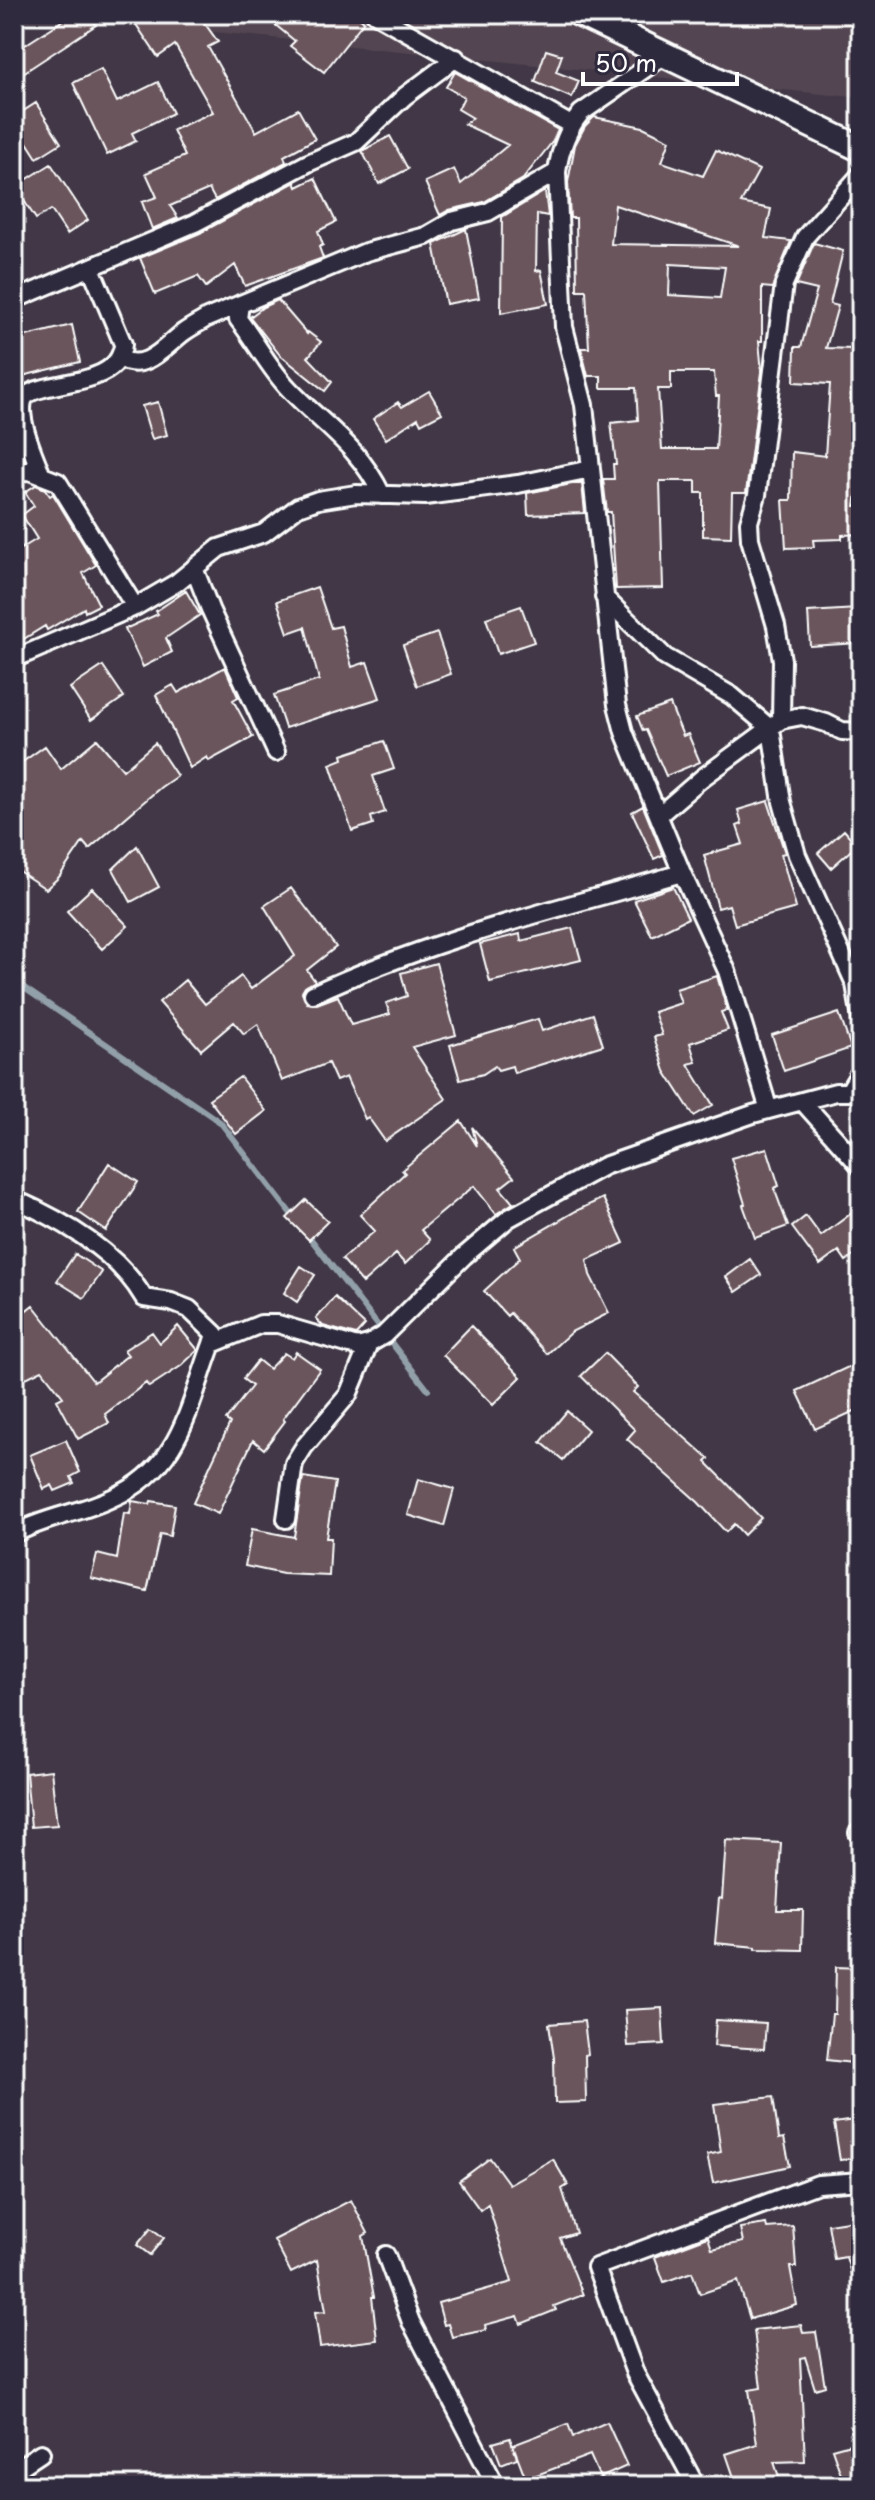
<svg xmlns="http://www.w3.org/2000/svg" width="875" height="2500" viewBox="0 0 875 2500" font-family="'Playpen Sans',sans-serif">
<rect width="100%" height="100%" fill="#413746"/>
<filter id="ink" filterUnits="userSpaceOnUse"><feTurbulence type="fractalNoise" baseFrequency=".0125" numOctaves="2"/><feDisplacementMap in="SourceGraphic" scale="16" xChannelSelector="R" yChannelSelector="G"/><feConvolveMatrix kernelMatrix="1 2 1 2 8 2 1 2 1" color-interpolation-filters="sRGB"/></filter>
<g filter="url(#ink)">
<path fill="#524451" d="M92 14H861V98L95 20Z"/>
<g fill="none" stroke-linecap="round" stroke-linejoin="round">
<path stroke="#92a0aa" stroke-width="6" d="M14 981 220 1122 295 1219
M307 1234 428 1390"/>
</g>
<path fill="#6b545c" stroke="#fff" stroke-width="2" fill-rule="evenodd" d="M73 14H89L96 25 14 79V52Z
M129 14H198L218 42 208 47 256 132 298 109 315 139 284 156 286 162 215 200 209 189 170 206 178 218 152 229 142 202 157 197 146 173 185 156 173 130 213 112 175 45 158 57Z
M262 14H355L364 21 324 72 290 46 295 41Z
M546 50 562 55 556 72 579 81 572 98 535 82Z
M101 69 117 102 158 82 173 113 132 133 136 141 107 155 73 83Z
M455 72 558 130 553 141 523 179 484 202 449 210 440 215 425 182 454 169 461 184 508 145 464 124 473 118 458 109 464 97 446 87Z
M36 103 61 143 37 158 14 122V117Z
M594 117 643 127 670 140 662 162 703 176 716 150 759 170 741 203 771 209 765 238 791 241 772 288 762 287V341H759L762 372 746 493H732L731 537 703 536V493H696V481H660L663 588 616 589 611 512H607L603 479H614L613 464H616L611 423 638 420 636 388H601V376H588L581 348H589L586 290H577L576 218H570L568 182 575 145 585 126ZM615 205 739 246 611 244ZM670 264 725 267 720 298 669 295ZM671 372H714L716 396H719L716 449H662L658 389H671Z
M390 136 408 169 379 184 362 151Z
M51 164 88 220 67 234 51 210 36 219 15 187Z
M315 178 336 222 318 231 323 245 319 247 323 258 245 286 235 265 206 287 198 276 155 294 140 258 200 233 295 182 297 187Z
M545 191 548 216 537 214 536 271 541 270 548 304 501 313 502 217Z
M466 229 479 298 446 304 434 244Z
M814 243 843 251 830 304 838 306 826 348 852 349 851 406 861 407V467L855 506H861V534L842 535V539L813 540 814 547 786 548 783 500H791L792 452 825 456 830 384 794 382 795 347H801L817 290 796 285Z
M278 300 307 334 308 332 321 342 308 357 332 382 325 391 280 355 250 317 263 307Z
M72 325 80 362 14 378V339Z
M429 391 442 413 421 424 418 418 386 439 373 419 398 402 402 407Z
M158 402 167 435 152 439 142 406Z
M572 484H582L585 513 528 515 527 493Z
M36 485 45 489 50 496 53 494 96 565 83 573 99 605 85 612 84 608 47 630 45 626 14 645V553L37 539 22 515 34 506 25 492Z
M317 587 331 628 341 626 352 667 367 662 380 698 285 728 274 695 319 680 305 627 288 633 277 601Z
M186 591 200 615 166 638 172 652 143 667 125 629 158 614 156 611Z
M521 606 534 642 498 654 486 618Z
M857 609 859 643 810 646 808 612Z
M437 633 451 674 417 686 403 645Z
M103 666 124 697 91 720 70 688Z
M225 667 238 697 233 700 253 737 209 761 207 757 190 768 156 695 173 685 178 693Z
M670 704 683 736 688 734 700 762 666 776 646 730 643 731 637 716Z
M97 739 123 770 155 743 177 776 161 787 89 849 83 842 59 877 46 889 14 868V768L45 746 61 769Z
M384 741 394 769 373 776 385 812 371 817 373 824 352 831 330 764 343 759 342 755Z
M768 801 785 853 781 854 796 908 735 925 729 905 718 908 704 855 743 844 737 826 742 824 738 810Z
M643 806 663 855 654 859 632 812Z
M844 830 857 845 831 868 818 853Z
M137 846 159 887 131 902 113 869Z
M673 887 688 918 652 936 634 900Z
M92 888 128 926 102 949 67 911Z
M291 888 336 947 307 970 315 981 305 987 302 992 307 1003 317 1004 338 996 351 1025 390 1014 386 1003 407 996 401 973 436 963 456 1035 412 1047 446 1099 385 1141 368 1117 365 1119 346 1077 336 1081 328 1063 282 1081 258 1024 244 1034 234 1022 201 1050 159 1002 185 980 205 1004 241 976 251 989 295 956 264 906Z
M572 928 581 960 490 982 480 944 520 934 521 941Z
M717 976 727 1010 721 1012 728 1030 690 1043 696 1062 688 1064 713 1105 694 1116 665 1071 654 1037 662 1035 654 1012 681 1003 676 989Z
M839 1013 851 1048 784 1071 772 1035Z
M593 1014 603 1045 514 1073 512 1066 498 1070 495 1066 483 1074 460 1080 450 1045 538 1019 542 1031Z
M240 1077 266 1111 236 1134 209 1099Z
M461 1121 477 1146 472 1127 514 1177 500 1188 513 1203 496 1214 474 1186 421 1230 430 1240 405 1264 396 1254 363 1283 342 1259 375 1231 360 1215 405 1173 402 1170Z
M767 1148 779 1186 774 1188 788 1226 755 1238 743 1205 745 1204 731 1158Z
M109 1163 138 1182 106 1231 78 1212Z
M603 1198 624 1243 587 1260 590 1275 609 1313 571 1332 547 1354 510 1313 507 1316 484 1291 520 1258 514 1247 576 1211Z
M306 1200 328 1221 309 1240 287 1218Z
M861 1206V1250L846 1261 839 1251 820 1265 792 1227 806 1216 821 1236Z
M75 1254 102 1272 84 1298 57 1281Z
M750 1259 761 1275 736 1292 726 1277Z
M301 1266 315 1275 297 1302 284 1293Z
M335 1297 365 1325 356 1335 323 1326 316 1319Z
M33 1305 94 1382 128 1355 124 1350 152 1332 160 1343 178 1326 198 1350 181 1366 149 1387 146 1383 105 1414 109 1423 78 1439 57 1400 63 1397 42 1370 14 1384V1320Z
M471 1326 521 1377 493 1405 443 1355Z
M296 1352 320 1369 283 1419 285 1421 264 1449 253 1440 218 1514 193 1503 230 1423 226 1420 252 1386 243 1379 258 1360 269 1369 284 1353 292 1358Z
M605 1353 638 1387 633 1392 709 1459 706 1462 761 1518 744 1535 734 1524 726 1532 698 1502 627 1439 635 1430 581 1376Z
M861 1361V1408L815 1429 797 1391Z
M567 1411 588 1430 563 1460 541 1442Z
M66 1440 80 1472 71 1477 74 1483 55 1491 52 1485 44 1489 30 1455Z
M303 1477 335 1482 326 1538H331L329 1576 283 1574 245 1566 252 1529 294 1537Z
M418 1479 454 1489 444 1526 408 1515Z
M132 1501 150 1504 151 1501 175 1505 170 1536 160 1534 147 1591 91 1578 97 1554 117 1559 124 1513 130 1514Z
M51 1770 57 1825 31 1827 26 1773Z
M726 1840 781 1843 777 1910H803L802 1950 756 1949V1947L715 1943 719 1898 722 1899Z
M836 1967 861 1968V2064L827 2060 832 2014H835Z
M662 2008 664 2044 628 2046 625 2010Z
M716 2020 766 2023 764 2049 714 2046Z
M584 2021 588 2054 585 2055 586 2102 555 2103 554 2058 549 2024Z
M773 2097 779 2139 784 2138 790 2166 713 2183 707 2155 721 2152 714 2104Z
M861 2119V2157L840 2160 834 2123Z
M490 2158 509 2184 553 2159 568 2185 562 2189 576 2233 560 2238 583 2295 554 2306 556 2310 521 2324 518 2316 485 2325 486 2330 452 2337 448 2324 444 2325 438 2303 512 2282 488 2204 480 2210 459 2181Z
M351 2200 368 2233 363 2236 374 2297H372L377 2340 320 2347 315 2312 326 2311 317 2260 291 2273 274 2240Z
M861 2219V2292L857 2293 846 2257 834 2259 828 2224Z
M766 2224 767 2228 793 2226 796 2267H790L797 2305 750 2319 738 2281 700 2294 692 2272 664 2282 655 2257 708 2237 712 2249 743 2242 740 2228Z
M151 2228 164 2238 150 2255 137 2245Z
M801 2325 803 2333 816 2332 825 2386 815 2389 805 2357 800 2358 805 2461 774 2462 780 2480 764 2486H737L726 2454 757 2444 749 2390 761 2388 754 2330Z
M607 2422 627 2466 600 2478 590 2455 526 2479 513 2445 568 2424 573 2437Z
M510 2438 517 2458 501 2464 493 2443Z
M861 2441V2486H845L832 2449Z"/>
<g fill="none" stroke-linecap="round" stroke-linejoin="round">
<defs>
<path id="minor" d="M375 14 571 125
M665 55 581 113C567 130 560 150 557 172L564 327 584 405 617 705 624 732 682 873 727 971 768 1107
M14 300 195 223 308 163 356 142 405 96 456 58
M240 304 238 319C256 342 269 368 289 389 325 427 358 445 382 495
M120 358C145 374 166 345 184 332 191 327 199 323 207 318L366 252 426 236 452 221 488 212 557 172
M41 473C34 455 18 420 23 401 29 377 120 393 123 344L91 268
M14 476 27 470 58 482 135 607
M194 568 210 609 276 752
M604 597 665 657 732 696 771 729 782 802 797 855 855 984 861 1019
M14 659 135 607 176 583 219 548 264 533 298 507 318 500 356 494 425 496 518 484 591 469
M781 720 802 716 826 723 842 731 861 732
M659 815 702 778 781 720 782 660 776 626 750 539 749 522 757 495 784 284 805 237 861 174
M313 994C406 951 506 922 605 895 631 888 656 880 682 873
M849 1091 861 1071
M802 1101 861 1167
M14 1199C62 1220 117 1251 144 1298L171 1302 189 1309 215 1334 212 1344 261 1324H278L357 1347 369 1344 384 1335 464 1256 509 1218 604 1166 753 1114 836 1092H861
M286 1519 294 1463 304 1447 348 1395 369 1344
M14 1534C45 1517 81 1513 112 1498 181 1468 188 1408 212 1344
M858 1833H861
M386 2255 411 2322 496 2486
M14 2471 41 2453
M696 2486 635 2373 596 2267 818 2184 861 2181"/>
<path id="primary" d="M580 14 861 149"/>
</defs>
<use href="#minor" stroke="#fff" stroke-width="22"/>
<use href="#primary" stroke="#fff" stroke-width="30"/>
<use href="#minor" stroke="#2f2a3d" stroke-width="16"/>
<use href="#primary" stroke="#2f2a3d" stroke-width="24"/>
</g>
</g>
<rect width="875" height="2500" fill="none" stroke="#2f2a3d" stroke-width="48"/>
<rect x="24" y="24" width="827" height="2452" fill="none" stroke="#fff" stroke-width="3" filter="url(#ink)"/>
<path d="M583 72v12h154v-12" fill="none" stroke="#ffffff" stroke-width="4"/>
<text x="595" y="72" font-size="24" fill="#ffffff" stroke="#2f2a3d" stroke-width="6" paint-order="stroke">50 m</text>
</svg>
